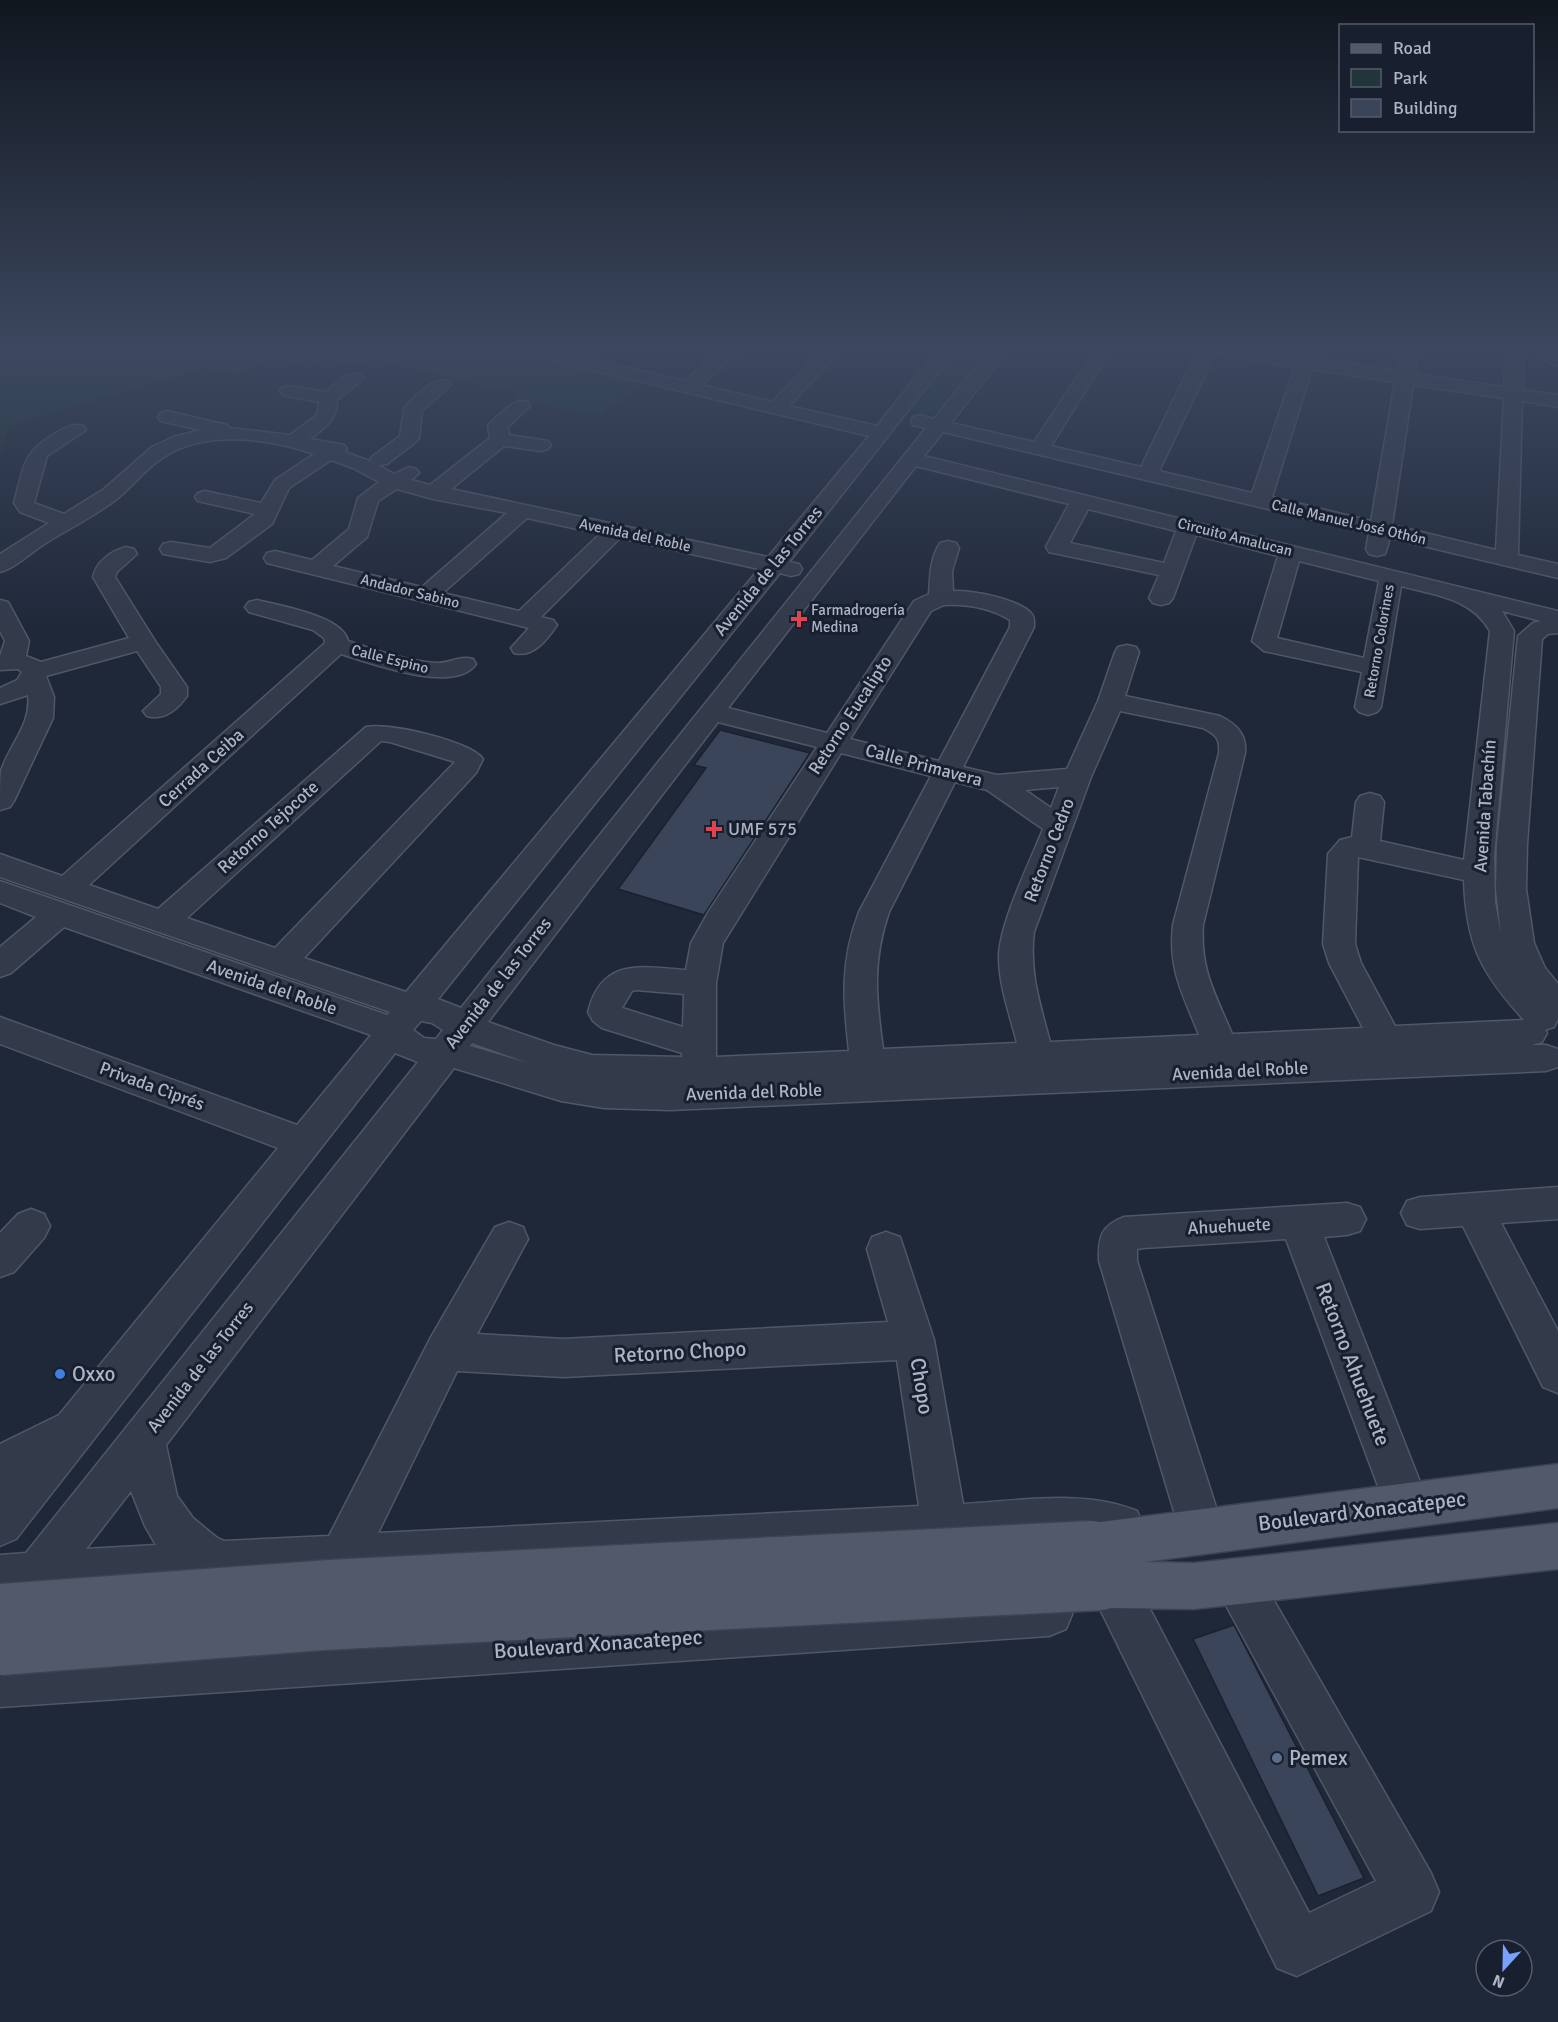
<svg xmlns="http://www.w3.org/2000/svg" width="1558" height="2022" viewBox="0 0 1558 2022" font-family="Signika,sans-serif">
<rect width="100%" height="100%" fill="#1f2839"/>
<path fill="#21353a" d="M0 348H499L643 381 600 416 514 400 519 394 370 359 358 366 322 360 306 367 270 359 240 375 203 368 9 426 0 455Z
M954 348H993L950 404 934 415 907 410Z"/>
<path fill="#3b4559" stroke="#1a2130" stroke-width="1.5" d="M720 730 810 753 704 915 618 889 706 768 694 765Z
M1234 1625 1364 1878 1318 1896 1193 1639Z"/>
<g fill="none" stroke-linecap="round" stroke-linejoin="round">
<defs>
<path id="minor" d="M515 348H544L685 381 724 348H742L702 385 772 402 825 348H843L789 406 877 426 939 348H957L789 562 799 564 802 569 799 574 791 576 780 573 438 999 461 1008 926 428 913 425 911 421 913 417 920 415 934 419 992 348H1010L951 423 1034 442 1096 348H1112L1051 446 1141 467 1199 348H1240L1298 357 1302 348H1318L1315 359 1397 371 1402 348H1418L1415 374 1504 387 1506 348H1523V390L1558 395V407L1522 401 1518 555 1558 564V578L1390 538 1385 554 1377 556 1369 554 1366 549 1369 533 943 432 924 456 1558 611V633L1548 634 1542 639 1527 844 1526 889 1534 943 1545 968 1558 984V1019L1554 1027 1545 1030 1547 1033 1542 1042 1532 1045H1546L1558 1049V1067L1546 1071 670 1110 604 1108 561 1101 454 1068 166 1445 177 1496 193 1518 216 1537 224 1541 329 1536 431 1337 495 1227 509 1222 523 1227 528 1239 477 1334 563 1339 888 1322 867 1249 872 1237 886 1232 900 1237 934 1340 963 1504C1019 1501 1084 1489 1137 1511L1144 1527 1137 1543 1121 1550 1066 1544 49 1598 23 1633 6 1640 0 1637V1555L26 1553 418 1062 395 1053 16 1539 0 1546V1444L59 1415 278 1148 0 1044V1017L297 1125 371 1035 64 927 11 973 0 977V947L36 917 0 903V881L387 1015 390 1012 0 877V854L62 876 325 643 324 638 313 630 249 612 245 607 249 602 257 600C280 606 343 616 348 641 376 650 406 661 436 663 449 664 459 655 473 659L476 664C455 695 370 663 341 654L89 885 158 909 366 727C387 722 471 741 483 759L476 773 304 958 406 992 759 569 620 538 541 617 553 620 557 625C547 640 533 658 514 653L511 648 529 628 267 563 264 558 267 553 275 551 312 560 349 529 358 498 379 482 353 468 331 460 289 488 272 524 226 558 210 562 163 554 160 549 163 544 171 542 210 548 255 514 198 501 195 497 198 493 205 491 261 503 275 480 314 454C271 439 206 429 164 457 144 469 131 489 113 502 91 518 68 529 46 543 31 552 16 568 0 572V554L49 523 20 512 14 503C24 467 21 453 56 433 65 428 72 423 83 426L86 430 47 456 34 503 64 514 104 489 152 447 173 437 201 430 160 421 158 417 160 413 167 411 227 425 229 428 290 435 317 415 319 402 283 395 280 391 283 387 289 386 325 392C336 384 347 371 361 374L364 378 337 400C337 421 325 427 310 439L344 445 347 449 345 452 372 462 370 460 373 456 400 436 404 409 406 405C418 395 432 377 448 381L451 385 422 411 419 438 416 442 387 464 378 465 394 474 409 467 416 469 419 473 411 480 430 485 490 438 488 426 491 422C502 413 513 398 528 402L530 406 508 427 509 435 548 441 551 445 548 449 541 451 504 446 451 489 768 557 869 436 517 352ZM1215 354 1295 367 1252 493 1159 471ZM1312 369 1395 382 1371 521 1272 497ZM1413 385 1504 398 1496 550 1392 525ZM916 466 1069 504 1046 547 1049 552 1159 575 1149 598 1153 603 1161 605 1169 603 1173 598 1196 535 1278 556 1252 641 1264 651 1362 672 1355 707 1359 712 1368 715 1377 712 1381 707 1401 586C1435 595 1471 598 1490 631L1464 860 1380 841 1384 802 1380 796 1370 793 1360 796 1356 802 1352 837 1340 840 1328 854 1323 944 1329 963 1363 1028 1232 1034C1215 993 1200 970 1203 925L1245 753C1247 734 1236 724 1220 716L1125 696 1139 652 1136 647 1127 645 1118 647 1115 652 1098 701 1067 769 997 775 963 767 1034 627C1034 622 1035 617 1031 613 1018 599 972 590 953 591L952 571 959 548 956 543 948 541 940 543C930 558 930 577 929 594L914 601 827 733 728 708ZM397 489 433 499 507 513 422 587 333 566 367 537 378 501ZM1088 509 1176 531 1164 563 1070 543ZM527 518 600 534 519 611 443 593ZM1299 561 1379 581 1364 658 1277 638ZM944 605C968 604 990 608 1010 620V627L939 761 850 739 931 611ZM1502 611 1541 621 1533 623 1518 636 1497 844 1496 889 1501 935 1495 902 1494 856 1514 631ZM1120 711 1203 728C1216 735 1220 738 1219 753L1173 925C1168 970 1183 994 1199 1035L1050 1042C1040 1004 1029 972 1034 932L1091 777ZM718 722 817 747 709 911 691 943 686 970C641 967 602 957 588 1012L593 1021 602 1028 682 1053V1057L592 1055 554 1045 488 1022ZM381 741 390 742 455 762 275 948 187 918ZM841 753 931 776 859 912C840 962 843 999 849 1051L716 1057V983L723 943ZM955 782 987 790 1043 829C1030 862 999 924 999 957 999 986 1010 1015 1017 1043L883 1049C876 998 872 961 889 912ZM1059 787 1051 808 1025 790ZM1358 857 1464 880C1466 945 1481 973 1524 1020L1395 1026 1361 963 1355 944ZM636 990 684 994 683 1027 622 1008 632 991ZM421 1021 432 1023 443 1030 436 1039 424 1038 413 1030ZM472 1043 528 1063 470 1046ZM897 1360 919 1506 378 1533 457 1371 563 1377ZM131 1491 145 1526 156 1545 86 1549Z
M1529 348H1550L1558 353V365L1552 364Z
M126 547 134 549 137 554 117 572 115 577 155 641 187 687V696C177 710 164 721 147 716L143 711 161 694V687L137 651 46 676 54 697 53 718 14 801 10 807 0 810C0 798 0 782 1 771 9 745 32 724 28 695L0 704V688L17 680 22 672 18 669 0 670V656L5 641 0 631V600L8 602 29 641 26 656 41 662 129 638 93 577C96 562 111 551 126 547Z
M1558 1187V1219L1501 1223 1558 1331V1393L1543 1387 1463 1226 1420 1229 1407 1225 1401 1213 1407 1201 1420 1197Z
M1347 1203 1360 1207 1366 1219 1360 1231 1347 1235 1324 1237 1429 1505 1423 1521 1407 1527 1391 1521 1286 1239 1143 1248 1137 1249V1261L1224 1532 1217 1548 1201 1555 1185 1548 1099 1261C1098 1237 1101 1226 1124 1217Z
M31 1209 44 1214 50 1226 44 1238 14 1272 0 1277V1233L18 1214Z
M1238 1559 1254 1566 1431 1873 1439 1892 1431 1911 1297 1976 1277 1968 1099 1607 1106 1590 1123 1583 1140 1590 1309 1913 1376 1881 1222 1598 1215 1582 1222 1566Z
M1049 1588 1066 1595 1073 1612 1066 1629 1049 1636 0 1707V1659Z"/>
<path id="major" d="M1558 1464V1508L1144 1562 1194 1563 1558 1523V1569L1194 1609 1101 1608 1085 1601 1078 1585 1085 1569 1088 1567 1076 1562 1069 1546 1076 1530 1092 1523Z"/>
</defs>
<use href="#minor" stroke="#505767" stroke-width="3"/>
<use href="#major" stroke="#3c4353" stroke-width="3"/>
<use href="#minor" fill="#333a4a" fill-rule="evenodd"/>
<use href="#major" fill="#51596a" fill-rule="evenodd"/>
<defs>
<path id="major-bridge" d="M0 1609 330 1585 1092 1546
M0 1650 323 1625 1101 1585"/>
</defs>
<use href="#major-bridge" stroke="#3c4353" stroke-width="53" stroke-linecap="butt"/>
<use href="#major-bridge" stroke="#51596a" stroke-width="50"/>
</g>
<linearGradient id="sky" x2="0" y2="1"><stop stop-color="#11161f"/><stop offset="0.55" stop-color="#3c485f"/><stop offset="1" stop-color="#3c485f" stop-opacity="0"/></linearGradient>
<rect width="1558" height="631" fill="url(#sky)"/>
<g fill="#e0444e" stroke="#181f2e" stroke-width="2">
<path d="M796 610h6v6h6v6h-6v6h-6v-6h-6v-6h6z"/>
<path d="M711 820h6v6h6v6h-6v6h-6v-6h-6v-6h6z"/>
</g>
<circle fill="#3f7fe0" stroke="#181f2e" stroke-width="2" cx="60" cy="1374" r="6"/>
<circle fill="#5c6f8a" stroke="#181f2e" stroke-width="2" cx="1277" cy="1758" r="6"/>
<g text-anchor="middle" stroke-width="6" stroke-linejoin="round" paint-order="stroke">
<g font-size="15" fill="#adb4c6" stroke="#181f2e">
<text transform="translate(1349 522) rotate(13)" y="5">Calle Manuel José Othón</text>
<text transform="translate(635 535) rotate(12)" y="5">Avenida del Roble</text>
<text transform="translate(1235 537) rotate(14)" y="5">Circuito Amalucan</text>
<text transform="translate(410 591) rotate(14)" y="5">Andador Sabino</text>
<text transform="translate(1379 641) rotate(-80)" y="5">Retorno Colorines</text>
<text transform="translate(390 659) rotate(14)" y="5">Calle Espino</text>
</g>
<g font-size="15" fill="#adb4c6" stroke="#181f2e" text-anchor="start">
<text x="811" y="615">Farmadrogería<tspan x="811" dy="17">Medina</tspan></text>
</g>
<g font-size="18" fill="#adb4c6" stroke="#181f2e">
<text transform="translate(768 571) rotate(-51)" y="6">Avenida de las Torres</text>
<text transform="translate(850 715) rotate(-57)" y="6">Retorno Eucalipto</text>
<text transform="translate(924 765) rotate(15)" y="6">Calle Primavera</text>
<text transform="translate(201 768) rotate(-42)" y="6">Cerrada Ceiba</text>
<text transform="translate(1485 806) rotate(-86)" y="6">Avenida Tabachín</text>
<text transform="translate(268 827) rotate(-42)" y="6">Retorno Tejocote</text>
<text transform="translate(1049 850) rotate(-69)" y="6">Retorno Cedro</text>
<text transform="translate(498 983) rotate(-52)" y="6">Avenida de las Torres</text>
<text transform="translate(272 987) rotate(19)" y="6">Avenida del Roble</text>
<text transform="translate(1240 1071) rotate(-3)" y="6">Avenida del Roble</text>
<text transform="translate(152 1086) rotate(20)" y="6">Privada Ciprés</text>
<text transform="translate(754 1092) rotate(-2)" y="6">Avenida del Roble</text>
<text transform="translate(1229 1226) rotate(-3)" y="6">Ahuehuete</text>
<text transform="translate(200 1367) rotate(-52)" y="6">Avenida de las Torres</text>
</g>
<g font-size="18" fill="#adb4c6" stroke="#181f2e" text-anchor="start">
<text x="728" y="835">UMF 575</text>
</g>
<g font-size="21" fill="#adb4c6" stroke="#181f2e">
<text transform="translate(680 1352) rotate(-3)" y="7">Retorno Chopo</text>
<text transform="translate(1353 1364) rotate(69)" y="7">Retorno Ahuehuete</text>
<text transform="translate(922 1386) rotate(81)" y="7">Chopo</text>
<text transform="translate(1362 1511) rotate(-7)" y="7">Boulevard Xonacatepec</text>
<text transform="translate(598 1644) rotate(-4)" y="7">Boulevard Xonacatepec</text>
</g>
<g font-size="21" fill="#adb4c6" stroke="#181f2e" text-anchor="start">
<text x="72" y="1381">Oxxo</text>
<text x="1289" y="1765">Pemex</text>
</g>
</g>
<rect x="1339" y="24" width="195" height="108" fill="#181f2e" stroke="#545b6b" stroke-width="1.5"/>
<rect x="1351" y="44" width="30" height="9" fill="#51596a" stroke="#545b6b" stroke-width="1.5"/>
<text x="1393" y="54" font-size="18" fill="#adb4c6">Road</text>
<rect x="1351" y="69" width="30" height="18" fill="#21353a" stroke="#545b6b" stroke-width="1.5"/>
<text x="1393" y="84" font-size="18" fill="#adb4c6">Park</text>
<rect x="1351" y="99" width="30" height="18" fill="#3b4559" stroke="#545b6b" stroke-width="1.5"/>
<text x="1393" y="114" font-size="18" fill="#adb4c6">Building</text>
<g transform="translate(1504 1968) rotate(202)"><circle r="28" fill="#181f2e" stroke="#545b6b" stroke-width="1.5"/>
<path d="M0-4.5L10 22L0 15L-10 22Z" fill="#7aa0fe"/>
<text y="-9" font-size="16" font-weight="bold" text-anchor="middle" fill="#adb4c6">N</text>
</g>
</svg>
